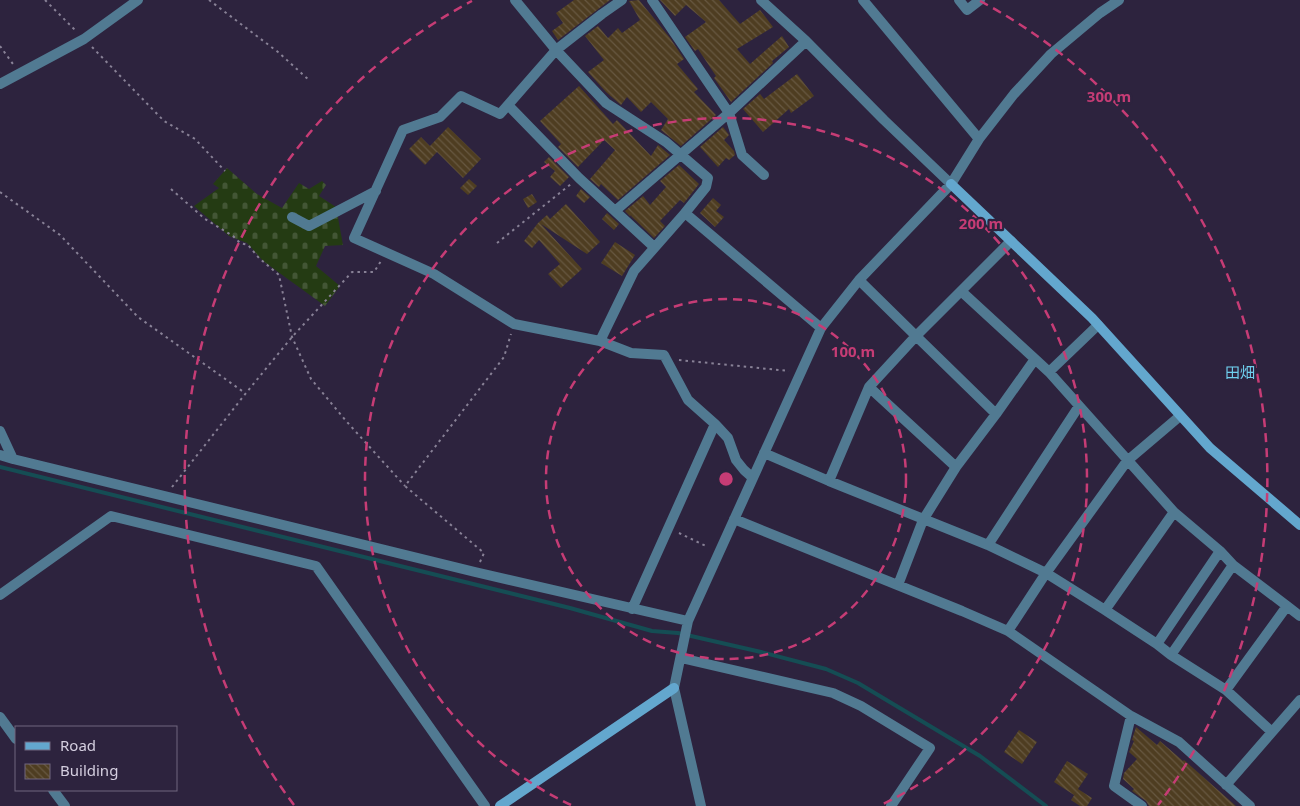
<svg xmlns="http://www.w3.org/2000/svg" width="1300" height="806" viewBox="0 0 1300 806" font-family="'Noto Sans','Noto Sans JP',sans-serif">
<defs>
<pattern id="cemetery-stones" width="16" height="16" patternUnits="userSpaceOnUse" patternTransform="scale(1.25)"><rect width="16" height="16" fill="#243b13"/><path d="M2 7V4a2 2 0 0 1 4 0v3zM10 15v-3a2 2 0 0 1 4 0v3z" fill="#435635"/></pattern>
<pattern id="building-back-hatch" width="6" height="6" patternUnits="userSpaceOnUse" patternTransform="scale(1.25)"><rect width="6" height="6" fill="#4e3d21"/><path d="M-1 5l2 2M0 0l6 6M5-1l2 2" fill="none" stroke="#675841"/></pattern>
</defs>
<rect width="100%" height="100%" fill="#2d233e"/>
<path fill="url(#cemetery-stones)" d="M227 168 257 194 282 208 299 183 309 189 322 181 326 185 319 196 336 207 343 245 325 246 316 266 340 286 325 306 263 261 247 243 229 236 194 206 219 188 213 184Z"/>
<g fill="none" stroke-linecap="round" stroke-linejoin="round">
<path stroke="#154d54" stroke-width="4" d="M0 467 570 608 652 631 678 633 761 652 826 669 858 683 980 756 1046 806"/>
</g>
<path fill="url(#building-back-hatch)" d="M574 0H610L558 40 552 31 563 23 556 13Z
M639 0 670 38 684 59 677 64 698 89 694 92 716 115 681 146 661 130 668 119 651 102 641 112 627 97 621 105 606 92 588 72 604 60 585 36 598 26 608 38 618 28 622 33 640 20 629 1Z
M660 0H719L740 24 760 10 773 27 737 49 750 64 782 36 789 47 772 61 773 63 731 102 714 78 716 76 698 49 695 51 685 37 706 22 686 5 675 16Z
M797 74 814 96 791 113 789 109 763 132 743 109 760 94 764 99Z
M579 86 613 124 617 120 651 156 658 145 670 155 618 200 601 184 599 187 590 179 615 150 604 140 578 167 558 147 561 144 540 121Z
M448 127 481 159 463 178 437 152 425 165 409 149 421 137 430 146Z
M723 127 729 135 724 140 734 151 735 155 729 160 726 158 718 167 700 147Z
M549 157 569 177 560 186 550 177 555 171 544 162Z
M679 165 699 184 684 203 680 200 660 221 665 226 654 238 631 216 632 215 630 216 625 211 643 196 650 205 666 187 660 181Z
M469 179 477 186 468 195 460 188Z
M581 189 590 197 584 203 576 196Z
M532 194 537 202 528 208 523 199Z
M713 198 721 205 716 211 724 217 715 227 700 213Z
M566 204 600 242 587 254 541 224 582 269 561 288 548 274 560 264 539 240 532 248 524 241 538 223 547 215 550 219Z
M607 213 619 224 614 230 602 219Z
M615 242 635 255 622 276 601 263Z
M1136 727 1157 745 1160 741 1183 761 1184 760 1236 806H1149L1146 801 1132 791 1134 789 1123 779 1124 773 1137 759 1129 752 1134 741 1132 740Z
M1019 730 1037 742 1022 764 1004 752Z
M1067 761 1088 774 1074 795 1054 782Z
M1078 789 1092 798 1087 806H1080L1071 800Z"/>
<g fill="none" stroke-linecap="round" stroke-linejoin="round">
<path stroke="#888196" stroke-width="2" stroke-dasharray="2.5 4" stroke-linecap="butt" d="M45 0 76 31
M209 0 278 52 310 81
M0 46 13 64
M92 47 164 121 195 139 225 171
M171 189 205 219 233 236 240 243 248 245 259 258 279 275 292 337 311 379 347 422 405 486
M0 192 60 235 138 317 245 393
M497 243 571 184
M679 360 789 371
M172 487 246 393 292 337 352 272H374L381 261
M679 533 708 547
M480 562 484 553 405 486 504 357 511 334"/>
<path stroke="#517a92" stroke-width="10" d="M515 0 556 50 606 103 666 142 708 178 706 187 685 213 821 328
M622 0 602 14 556 50 500 114 461 96 440 117 403 130 354 238 434 274 514 324 600 341 634 271 685 213
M652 0 729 113 742 155 764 175
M761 0 806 41 884 120 951 184
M863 0 979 139
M959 0 967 10 980 0
M0 84 84 39 138 0
M508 105 579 178 615 211
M292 217 309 226 376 191
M654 247 615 211 729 113 806 41
M859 280 916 336 1011 241
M961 291 1035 359 996 414 916 336 869 387 956 467 996 414
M600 341 631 353 664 355 688 400 715 424 632 609
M1035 359 1049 372 1098 325
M715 424 728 438 736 460 744 470 753 478
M0 431 13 459 0 455
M764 453 829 481 869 387
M13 459 475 572 688 621
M829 481 988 545 1079 406
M734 519 962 611 1008 631 1131 716 1179 742 1250 806
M988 545 1046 573 1105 610 1174 512 1049 372
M898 585 923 520 956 467
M0 595 111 516 316 566 485 806
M1287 606 1300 616
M1105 610 1157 644 1220 551 1174 512
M1008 631 1046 573 1127 461 1180 416
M1157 644 1171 655 1233 565 1220 551
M1171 655 1226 690 1287 606 1233 565
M681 658 833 693 861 706 930 748 891 806
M1226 690 1272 732
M1131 716 1114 786 1142 806
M0 717 16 739
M1226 785 1300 700
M53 790 65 806
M701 806 674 688 688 621 821 328 859 280 951 184 979 139 1014 94 1051 54 1100 13 1119 0"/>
<path stroke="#63a7ce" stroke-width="10" d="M951 184 1092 318 1210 448 1300 525
M500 806 674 688"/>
</g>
<g fill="none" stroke="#c63c75" stroke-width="2.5" stroke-dasharray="9 6">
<circle cx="726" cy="479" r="180"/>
<path d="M571 805A361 361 0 1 1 881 805"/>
<path d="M294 805A541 541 0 0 1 472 1M980 1A541 541 0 0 1 1158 805"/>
</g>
<g text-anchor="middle" stroke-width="4.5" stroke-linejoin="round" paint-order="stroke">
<g font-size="15" fill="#6fceed" stroke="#2d233e">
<text x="1240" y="378">田畑</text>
</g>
</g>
<circle cx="726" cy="479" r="8" fill="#c63c75" stroke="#2d233e" stroke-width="2.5"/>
<g font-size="15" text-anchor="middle" font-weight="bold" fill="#c63c75" stroke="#2d233e" stroke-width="4.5" stroke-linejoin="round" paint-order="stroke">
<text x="1109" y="102">300 m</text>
<text x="981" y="229">200 m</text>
<text x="853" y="357">100 m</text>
</g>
<rect x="15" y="726" width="162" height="65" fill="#2d233e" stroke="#70677e"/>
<rect x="25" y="742" width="25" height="8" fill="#63a7ce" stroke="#70677e"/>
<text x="60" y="751" font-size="15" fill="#d4cedf">Road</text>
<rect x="25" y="764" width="25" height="15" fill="url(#building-back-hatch)" stroke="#70677e"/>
<text x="60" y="776" font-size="15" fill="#d4cedf">Building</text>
</svg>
